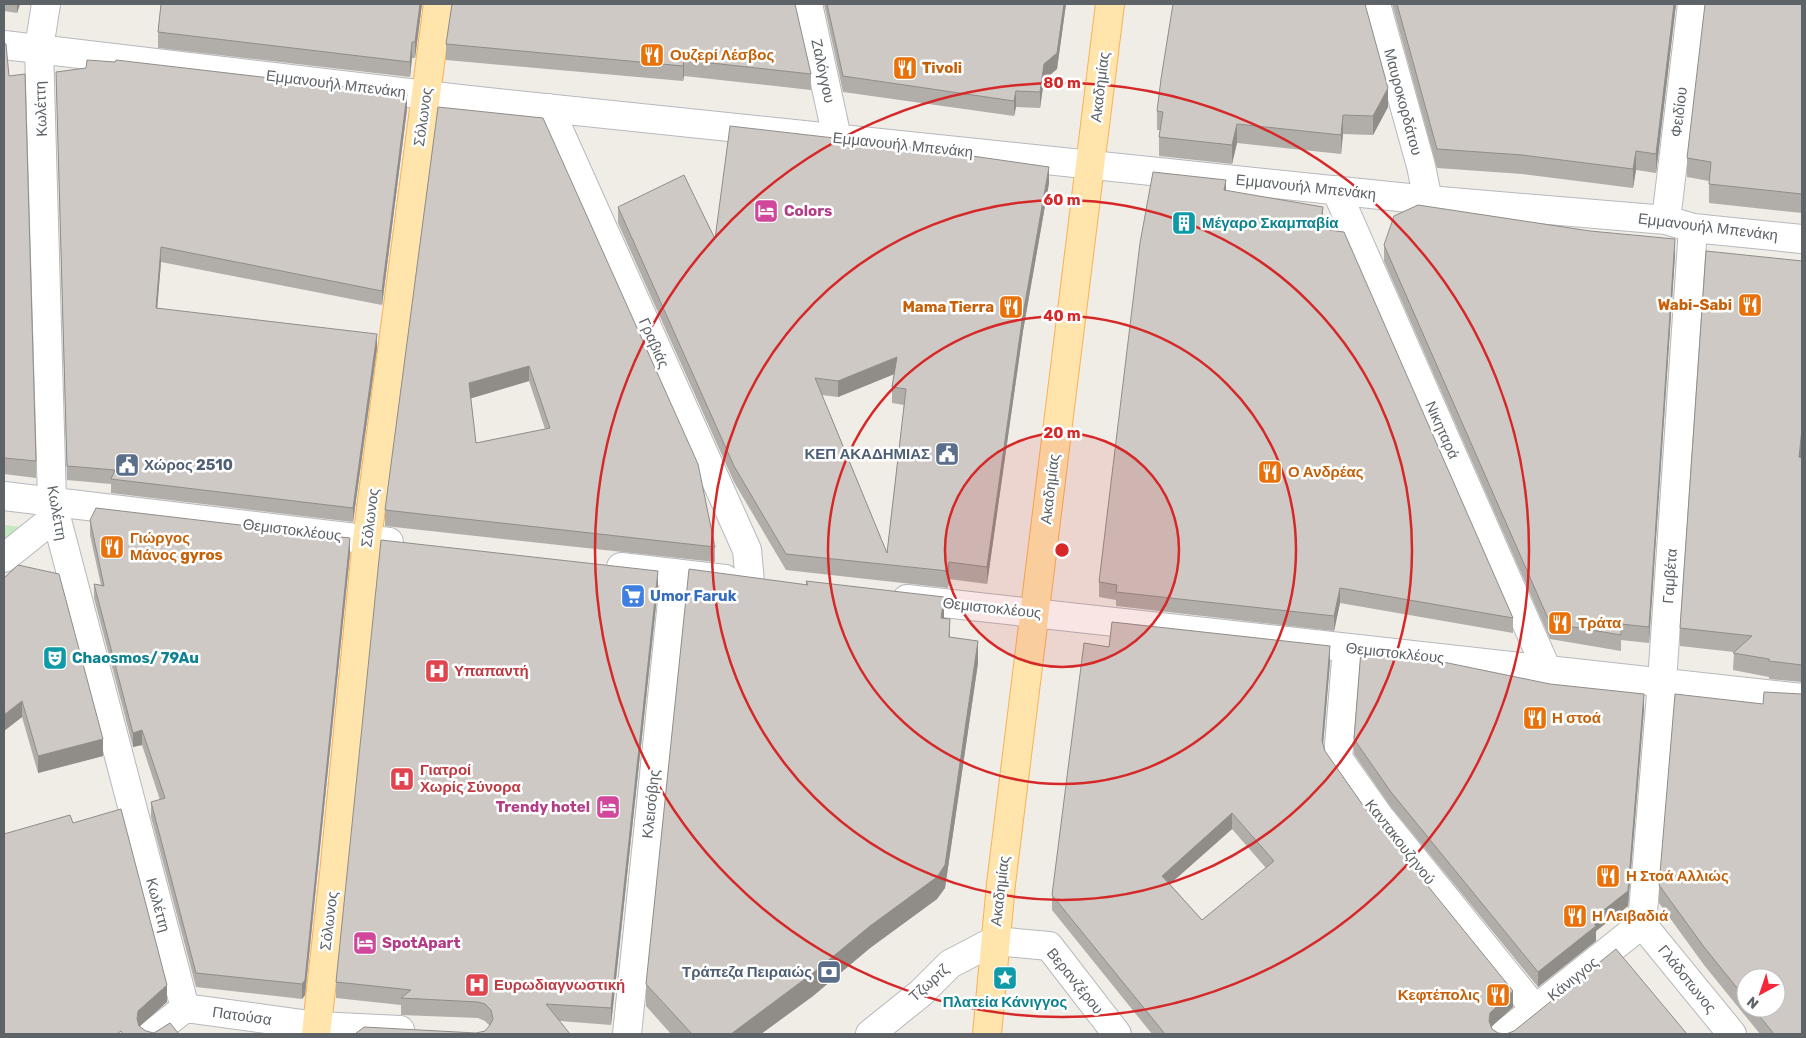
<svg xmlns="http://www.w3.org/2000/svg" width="1806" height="1038" viewBox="0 0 1806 1038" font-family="Rubik,sans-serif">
<rect width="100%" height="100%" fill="#f0ece6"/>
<path fill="#c7e9c1" d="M4 525 23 527 4 543Z"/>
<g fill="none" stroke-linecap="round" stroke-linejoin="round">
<defs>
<path id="minor" d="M46 4 39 48 52 501 185 1008
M808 4 837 138
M1376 4 1421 166 1428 200
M4 45 460 99 1428 200 1666 220 1693 228 1802 239
M549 108 747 550 750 582
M1336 190 1547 670
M1666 220 1692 4
M4 496 389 542
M4 558 55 517
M621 567 725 579
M907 599 1802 698
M1347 648 1338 758 1379 816 1535 1009
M1642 924 1662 682 1693 228
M1642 924 1732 1034
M185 1008 317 1026 400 1030
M152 1034 185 1008
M627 1034 675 573
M870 1034 921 993 950 964 994 941 1049 946 1117 1034
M1504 1034 1642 924"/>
<path id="major" d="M316 1034 334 874 367 539 438 4
M987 1034 1001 884 1110 4"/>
</defs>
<use href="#minor" stroke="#b6b9bd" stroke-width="30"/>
<use href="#major" stroke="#fab155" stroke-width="30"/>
<use href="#minor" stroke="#fff" stroke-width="28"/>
<use href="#major" stroke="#ffe4ac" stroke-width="28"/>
</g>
<path fill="#b1ada9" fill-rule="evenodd" d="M4 4H20L17 13 4 11Z
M161 4H422L415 58H412L410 77 158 48V32Z
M452 4 811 74V90L684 76 683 81 446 60V44Z
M824 4H1066L1057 69 1044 80 1040 108 1016 107 1014 116 843 92Z
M1392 4H1676L1656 173 1636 170 1633 188 1522 174 1437 168Z
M1802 4V213L1709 203V181L1687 177V158Z
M4 43 36 461V478L4 474Z
M56 72 407 109 382 305 161 262 157 308 377 348 353 522 111 493V484L67 480Z
M438 107 715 547V562L385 526V510ZM529 381 545 429 476 443 471 398Z
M1388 107 1373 135 1343 134 1341 154 1237 143 1232 164 1159 156V137L1160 130H1157V111Z
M1049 183 1023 331 987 584 949 579 948 588 786 570 734 482 618 223V207L715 239ZM894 374 892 387V403L904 405 887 553 822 395 838 397Z
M1226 191 1323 222 1322 229 1513 618V633L1340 603 1334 631 1116 606V600L1099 597V582Z
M1384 245 1675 255 1649 643 1621 640V651L1550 639 1384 261Z
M1802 261V447L1801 458H1802V682L1769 679V677L1733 670 1734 652 1680 646V628Z
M90 520 350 553 305 995 302 999 196 987 151 817V802L160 800 142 745 133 747 94 598V584L101 585 90 535Z
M4 578 103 756 38 773 22 717 4 731Z
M806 581 944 618 950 637 978 663 945 888 937 899 870 948 813 996 761 1034H671L646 1006V984L806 585Z
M658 587 611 1025 560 1021 476 1033 485 1031 490 1026 485 1021 478 1018 401 1015V1005L336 998V982Z
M1109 647 1330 662 1323 745 1325 751 1367 811 1513 1007 1491 1027 1492 1029 1498 1033 1506 1034H1687H1152L1052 910V895ZM1232 829 1266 868 1202 920 1170 884Z
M1763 704 1802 1034H1760L1704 965 1659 903V885ZM1746 978 1776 1008H1746Z
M1644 709 1628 906 1596 931V941L1538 987 1391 807 1354 754V739Z"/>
<path fill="#908d89" d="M17 4H20L17 13Z
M420 4H422L415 58V42Z
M1064 4H1066L1057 69 1044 80 1040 108V92L1044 64Z
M1674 4H1676L1656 173V154Z
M412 42V58L410 77V62Z
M684 60V76L683 81V66Z
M1388 88V107L1373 135V116Z
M1016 91V107L1014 116V101Z
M407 94V109L382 305V291Z
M1343 115V134L1341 154V135Z
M1237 124V143L1232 164V145Z
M1636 151V170L1633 188V169Z
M1049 167V183L1023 331 987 584V567L1023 314Z
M1226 180V195L1224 190Z
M1323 207V222L1320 244V229Z
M1675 239V255L1649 643V627Z
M161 247V262L156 323V308Z
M377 334V348L353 522V508Z
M897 357V373L838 397V381Z
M529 366V381L469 399V383Z
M1802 429V447L1799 475V457Z
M350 538V553L305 995 302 999V984Z
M949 562V579L948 588V571Z
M658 571V587L611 1025V1008Z
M1340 588V603L1334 631V616Z
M944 597V619L941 618Z
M950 619V641L949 637Z
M978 641V663L945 888 937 899 870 948 813 996 761 1034H731Z
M1330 646V662L1322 757V741Z
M1644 694V709L1628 906 1596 931V941L1538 987V972L1591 920Z
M22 701V717L4 731V715Z
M142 730V745L133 747V733Z
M103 739V756L38 773V756Z
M1232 813V829L1162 891V876Z
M167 985V1002L138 1028 137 1019 138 1011Z
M1513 991V1007L1490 1028 1489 1021 1490 1013Z"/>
<path fill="#cec9c4" stroke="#908d89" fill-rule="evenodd" d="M161 4H420L415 42H412L410 62 158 32Z
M452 4H795L811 74 684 60 683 66 446 44Z
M827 4H1064L1057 53 1044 64 1040 92 1016 91 1014 101 843 76Z
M1173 4H1365L1388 88 1373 116 1343 115 1341 135 1237 124 1232 145 1159 137 1163 112 1157 111 1161 79Z
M1397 4H1674L1656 154 1636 151 1633 169 1522 155 1437 149Z
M1705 4H1802V194L1709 184 1711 162 1687 158Z
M4 43 6 44 9 76 25 74 36 461 4 458Z
M87 60 115 62 116 60 407 94 382 291 161 247 156 308 377 334 353 508 111 479 115 470 67 466 56 72 86 68Z
M438 107 543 118 698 464 715 547 385 510ZM529 366 550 428 476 443 469 383Z
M730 126 895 145 1049 167 1023 314 987 567 949 562 948 571 786 554 734 466 618 207 684 175 715 239ZM897 357 892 387 906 389 887 553 815 378 838 381Z
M1153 172 1226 180 1224 190 1323 207 1320 229 1344 232 1513 618 1340 588 1334 616 1116 592 1117 585 1099 582 1140 243Z
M1418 205 1590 231 1675 239 1649 627 1621 624V635L1550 623 1384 245 1394 216Z
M1706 251 1802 261V429L1799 457 1802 458V665L1769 661V659L1733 653 1752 636 1680 628Z
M96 508 350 538 305 980 302 984 196 973 151 802 165 798 142 730 133 733 94 584 104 586 90 520Z
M381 540 658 571 611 1008 546 1004 570 1034H355L364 1027 476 1033 485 1031 490 1025 493 1019 491 1010 485 1004 478 1002 401 998 411 990 336 982Z
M18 565 59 574 103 739 38 756 22 701 4 715V578Z
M689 569 808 585 806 581 944 597 941 618 950 619 949 637 978 641 945 865 937 877 870 926 813 973 731 1034H692L646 984Z
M1112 622 1330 646 1322 741 1325 751 1367 811 1513 991 1490 1013 1489 1021 1492 1029 1498 1033 1506 1034 1514 1031 1616 949 1687 1034H1165L1052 895 1084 643 1109 647ZM1232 813 1274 861 1202 920 1162 876Z
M1361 650 1409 655 1550 684 1644 694 1628 891 1591 920 1596 926 1538 972 1391 792 1354 739Z
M1764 692 1802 694V1034H1774L1753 1008H1776V978H1746V999L1704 947 1659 885 1675 694 1763 704Z
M121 809 167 985 138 1011 137 1019 139 1026 146 1031 154 1033 170 1023 179 1034H123L121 1031 117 1034H4V834L70 815 73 823Z"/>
<circle cx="1062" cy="550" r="117" fill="#d62828" fill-opacity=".12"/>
<g fill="none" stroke="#d62828" stroke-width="2.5">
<circle cx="1062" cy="550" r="117"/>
<circle cx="1062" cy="550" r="234"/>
<circle cx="1062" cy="550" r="350"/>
<circle cx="1062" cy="550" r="467"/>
</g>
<defs>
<symbol id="restaurant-square" viewBox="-11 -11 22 22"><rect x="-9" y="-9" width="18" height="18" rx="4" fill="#e8710a" stroke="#fff"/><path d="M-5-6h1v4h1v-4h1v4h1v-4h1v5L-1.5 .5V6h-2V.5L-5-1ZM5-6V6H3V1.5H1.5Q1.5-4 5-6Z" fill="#fff"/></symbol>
<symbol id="hotel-square" viewBox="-11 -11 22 22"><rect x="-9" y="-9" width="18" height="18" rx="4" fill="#d1479c" stroke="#fff"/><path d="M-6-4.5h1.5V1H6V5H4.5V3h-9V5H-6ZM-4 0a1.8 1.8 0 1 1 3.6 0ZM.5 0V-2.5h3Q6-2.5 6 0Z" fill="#fff"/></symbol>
<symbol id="building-square" viewBox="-11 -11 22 22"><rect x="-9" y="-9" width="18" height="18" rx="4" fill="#0f9aa8" stroke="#fff"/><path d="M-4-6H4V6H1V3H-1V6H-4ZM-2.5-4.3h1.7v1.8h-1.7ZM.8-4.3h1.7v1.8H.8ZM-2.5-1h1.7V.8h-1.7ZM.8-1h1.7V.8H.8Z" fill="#fff"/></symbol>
<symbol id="civic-square" viewBox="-11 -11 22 22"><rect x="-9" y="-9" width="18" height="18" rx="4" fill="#5c6f8a" stroke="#fff"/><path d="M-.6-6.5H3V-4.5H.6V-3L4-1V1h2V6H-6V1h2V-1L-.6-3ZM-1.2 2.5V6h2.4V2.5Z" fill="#fff"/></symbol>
<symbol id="supermarket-square" viewBox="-11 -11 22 22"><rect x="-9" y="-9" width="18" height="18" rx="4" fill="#3f7fe0" stroke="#fff"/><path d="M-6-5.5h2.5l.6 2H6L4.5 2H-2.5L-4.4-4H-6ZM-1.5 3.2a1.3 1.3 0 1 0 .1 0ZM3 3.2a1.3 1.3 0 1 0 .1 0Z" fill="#fff"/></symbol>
<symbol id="theatre-square" viewBox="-11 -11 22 22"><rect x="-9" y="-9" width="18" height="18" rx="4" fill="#0f9aa8" stroke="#fff"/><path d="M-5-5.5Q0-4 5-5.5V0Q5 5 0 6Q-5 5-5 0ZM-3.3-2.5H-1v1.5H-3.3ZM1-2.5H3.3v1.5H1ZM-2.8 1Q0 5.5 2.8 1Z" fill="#fff"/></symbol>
<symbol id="hospital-square" viewBox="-11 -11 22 22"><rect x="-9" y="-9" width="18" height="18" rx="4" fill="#e0444e" stroke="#fff"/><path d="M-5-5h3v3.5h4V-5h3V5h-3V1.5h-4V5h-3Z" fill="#fff"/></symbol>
<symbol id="bank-square" viewBox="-11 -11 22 22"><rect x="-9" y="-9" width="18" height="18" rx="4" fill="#5c6f8a" stroke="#fff"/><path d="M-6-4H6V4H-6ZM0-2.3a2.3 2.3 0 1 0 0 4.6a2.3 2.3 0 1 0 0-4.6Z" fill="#fff"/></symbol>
<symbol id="sight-square" viewBox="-11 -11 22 22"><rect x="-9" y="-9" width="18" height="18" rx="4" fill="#0f9aa8" stroke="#fff"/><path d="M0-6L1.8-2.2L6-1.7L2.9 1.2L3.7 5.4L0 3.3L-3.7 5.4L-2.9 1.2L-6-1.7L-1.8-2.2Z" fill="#fff"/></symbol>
</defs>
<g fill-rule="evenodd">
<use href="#restaurant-square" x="638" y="41" width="28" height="28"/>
<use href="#restaurant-square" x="891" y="54" width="28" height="28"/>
<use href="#hotel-square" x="752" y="197" width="28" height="28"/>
<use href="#building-square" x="1170" y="209" width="28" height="28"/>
<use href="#restaurant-square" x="1736" y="291" width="28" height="28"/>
<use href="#restaurant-square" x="997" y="293" width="28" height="28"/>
<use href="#civic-square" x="933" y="440" width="28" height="28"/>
<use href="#civic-square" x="113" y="451" width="28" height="28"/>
<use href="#restaurant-square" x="1256" y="458" width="28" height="28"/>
<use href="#restaurant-square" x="98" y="533" width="28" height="28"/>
<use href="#supermarket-square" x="619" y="582" width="28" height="28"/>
<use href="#restaurant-square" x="1546" y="609" width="28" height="28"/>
<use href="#theatre-square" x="41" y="644" width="28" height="28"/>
<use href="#hospital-square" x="423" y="657" width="28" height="28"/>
<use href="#restaurant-square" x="1521" y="704" width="28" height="28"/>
<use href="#hospital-square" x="388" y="765" width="28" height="28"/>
<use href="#hotel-square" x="594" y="793" width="28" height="28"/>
<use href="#restaurant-square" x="1594" y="862" width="28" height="28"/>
<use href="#restaurant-square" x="1561" y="902" width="28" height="28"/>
<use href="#hotel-square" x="351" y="929" width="28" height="28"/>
<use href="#bank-square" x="815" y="958" width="28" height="28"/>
<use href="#sight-square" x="991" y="964" width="28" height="28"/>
<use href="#hospital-square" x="463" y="971" width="28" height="28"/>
<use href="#restaurant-square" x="1484" y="981" width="28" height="28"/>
</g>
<g text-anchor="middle" stroke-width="5" stroke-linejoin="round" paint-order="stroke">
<g font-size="15" font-weight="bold" fill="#c56008" stroke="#fff" text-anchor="start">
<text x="670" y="60">Ουζερί Λέσβος</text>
<text x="922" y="73">Tivoli</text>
<text x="1732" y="310" text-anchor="end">Wabi-Sabi</text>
<text x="994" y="312" text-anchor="end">Mama Tierra</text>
<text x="1288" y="477">Ο Ανδρέας</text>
<text x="130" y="543">Γιώργος<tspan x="130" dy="17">Μάνος gyros</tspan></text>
<text x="1578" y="628">Τράτα</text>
<text x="1552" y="723">Η στοά</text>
<text x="1626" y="881">Η Στοά Αλλιώς</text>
<text x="1592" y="921">Η Λειβαδιά</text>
<text x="1480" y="1000" text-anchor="end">Κεφτέπολις</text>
</g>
<g font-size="15" fill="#5d6367" stroke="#fff">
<text transform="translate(823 71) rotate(78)" y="5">Ζαλόγγου</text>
<text transform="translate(336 84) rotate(7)" y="5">Εμμανουήλ Μπενάκη</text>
<text transform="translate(1100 87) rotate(-83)" y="5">Ακαδημίας</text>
<text transform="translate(1403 102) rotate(75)" y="5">Μαυροκορδάτου</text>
<text transform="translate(41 109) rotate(-92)" y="5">Κωλέττη</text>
<text transform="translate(1679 112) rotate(-83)" y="5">Φειδίου</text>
<text transform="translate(423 117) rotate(-82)" y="5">Σόλωνος</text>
<text transform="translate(903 145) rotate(6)" y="5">Εμμανουήλ Μπενάκη</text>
<text transform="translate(1306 187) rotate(6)" y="5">Εμμανουήλ Μπενάκη</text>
<text transform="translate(1708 227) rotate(7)" y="5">Εμμανουήλ Μπενάκη</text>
<text transform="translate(654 343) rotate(66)" y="5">Γραβιάς</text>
<text transform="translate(1442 430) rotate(66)" y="5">Νικηταρά</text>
<text transform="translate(1050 489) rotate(-83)" y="5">Ακαδημίας</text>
<text transform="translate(57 513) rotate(80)" y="5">Κωλέττη</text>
<text transform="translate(370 518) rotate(-83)" y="5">Σόλωνος</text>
<text transform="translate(292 530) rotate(7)" y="5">Θεμιστοκλέους</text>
<text transform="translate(1670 576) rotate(-86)" y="5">Γαμβέτα</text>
<text transform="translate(992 608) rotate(6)" y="5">Θεμιστοκλέους</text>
<text transform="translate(1395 653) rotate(6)" y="5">Θεμιστοκλέους</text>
<text transform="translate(651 804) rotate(-84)" y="5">Κλεισόβης</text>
<text transform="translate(1400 842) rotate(52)" y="5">Καντακουζηνού</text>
<text transform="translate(1000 891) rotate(-83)" y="5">Ακαδημίας</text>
<text transform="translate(158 905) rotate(75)" y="5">Κωλέττη</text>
<text transform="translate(329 921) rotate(-83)" y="5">Σόλωνος</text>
<text transform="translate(1573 979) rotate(-39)" y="5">Κάνιγγος</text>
<text transform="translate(1687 979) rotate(51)" y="5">Γλάδστωνος</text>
<text transform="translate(1075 981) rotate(51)" y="5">Βερανζέρου</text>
<text transform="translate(929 983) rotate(-42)" y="5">Τζωρτζ</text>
<text transform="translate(242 1016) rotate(8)" y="5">Πατούσα</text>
</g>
<g font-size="15" font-weight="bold" fill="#b23c85" stroke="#fff" text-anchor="start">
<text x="784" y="216">Colors</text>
<text x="590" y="812" text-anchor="end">Trendy hotel</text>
<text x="382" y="948">SpotApart</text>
</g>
<g font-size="15" font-weight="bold" fill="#0d838f" stroke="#fff" text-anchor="start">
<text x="1202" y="228">Μέγαρο Σκαμπαβία</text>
<text x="72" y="663">Chaosmos/ 79Au</text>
<text x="1005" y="1007" text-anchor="middle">Πλατεία Κάνιγγος</text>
</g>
<g font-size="15" font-weight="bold" fill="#4e5e75" stroke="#fff" text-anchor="end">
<text x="930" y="459">ΚΕΠ ΑΚΑΔΗΜΙΑΣ</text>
<text x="144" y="470" text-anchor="start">Χώρος 2510</text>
<text x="812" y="977">Τράπεζα Πειραιώς</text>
</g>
<g font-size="15" font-weight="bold" fill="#366cbe" stroke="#fff" text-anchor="start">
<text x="650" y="601">Umor Faruk</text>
</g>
<g font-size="15" font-weight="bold" fill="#be3a42" stroke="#fff" text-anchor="start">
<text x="454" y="676">Υπαπαντή</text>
<text x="420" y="775">Γιατροί<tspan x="420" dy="17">Χωρίς Σύνορα</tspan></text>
<text x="494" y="990">Ευρωδιαγνωστική</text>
</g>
</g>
<circle cx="1062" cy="550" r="8" fill="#d62828" stroke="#fff" stroke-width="2.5"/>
<g font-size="15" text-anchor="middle" font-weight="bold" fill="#d62828" stroke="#fff" stroke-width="5" stroke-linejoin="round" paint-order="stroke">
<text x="1062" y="88">80 m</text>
<text x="1062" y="205">60 m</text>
<text x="1062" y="321">40 m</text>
<text x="1062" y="438">20 m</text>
</g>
<rect width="1806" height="1038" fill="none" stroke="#5d6367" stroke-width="10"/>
<g transform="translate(1761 993) rotate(220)"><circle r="24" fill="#ffffff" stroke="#bec1c2"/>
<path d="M0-4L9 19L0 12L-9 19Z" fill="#f42839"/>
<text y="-8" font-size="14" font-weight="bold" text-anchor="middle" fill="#5d6367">N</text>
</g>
</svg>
